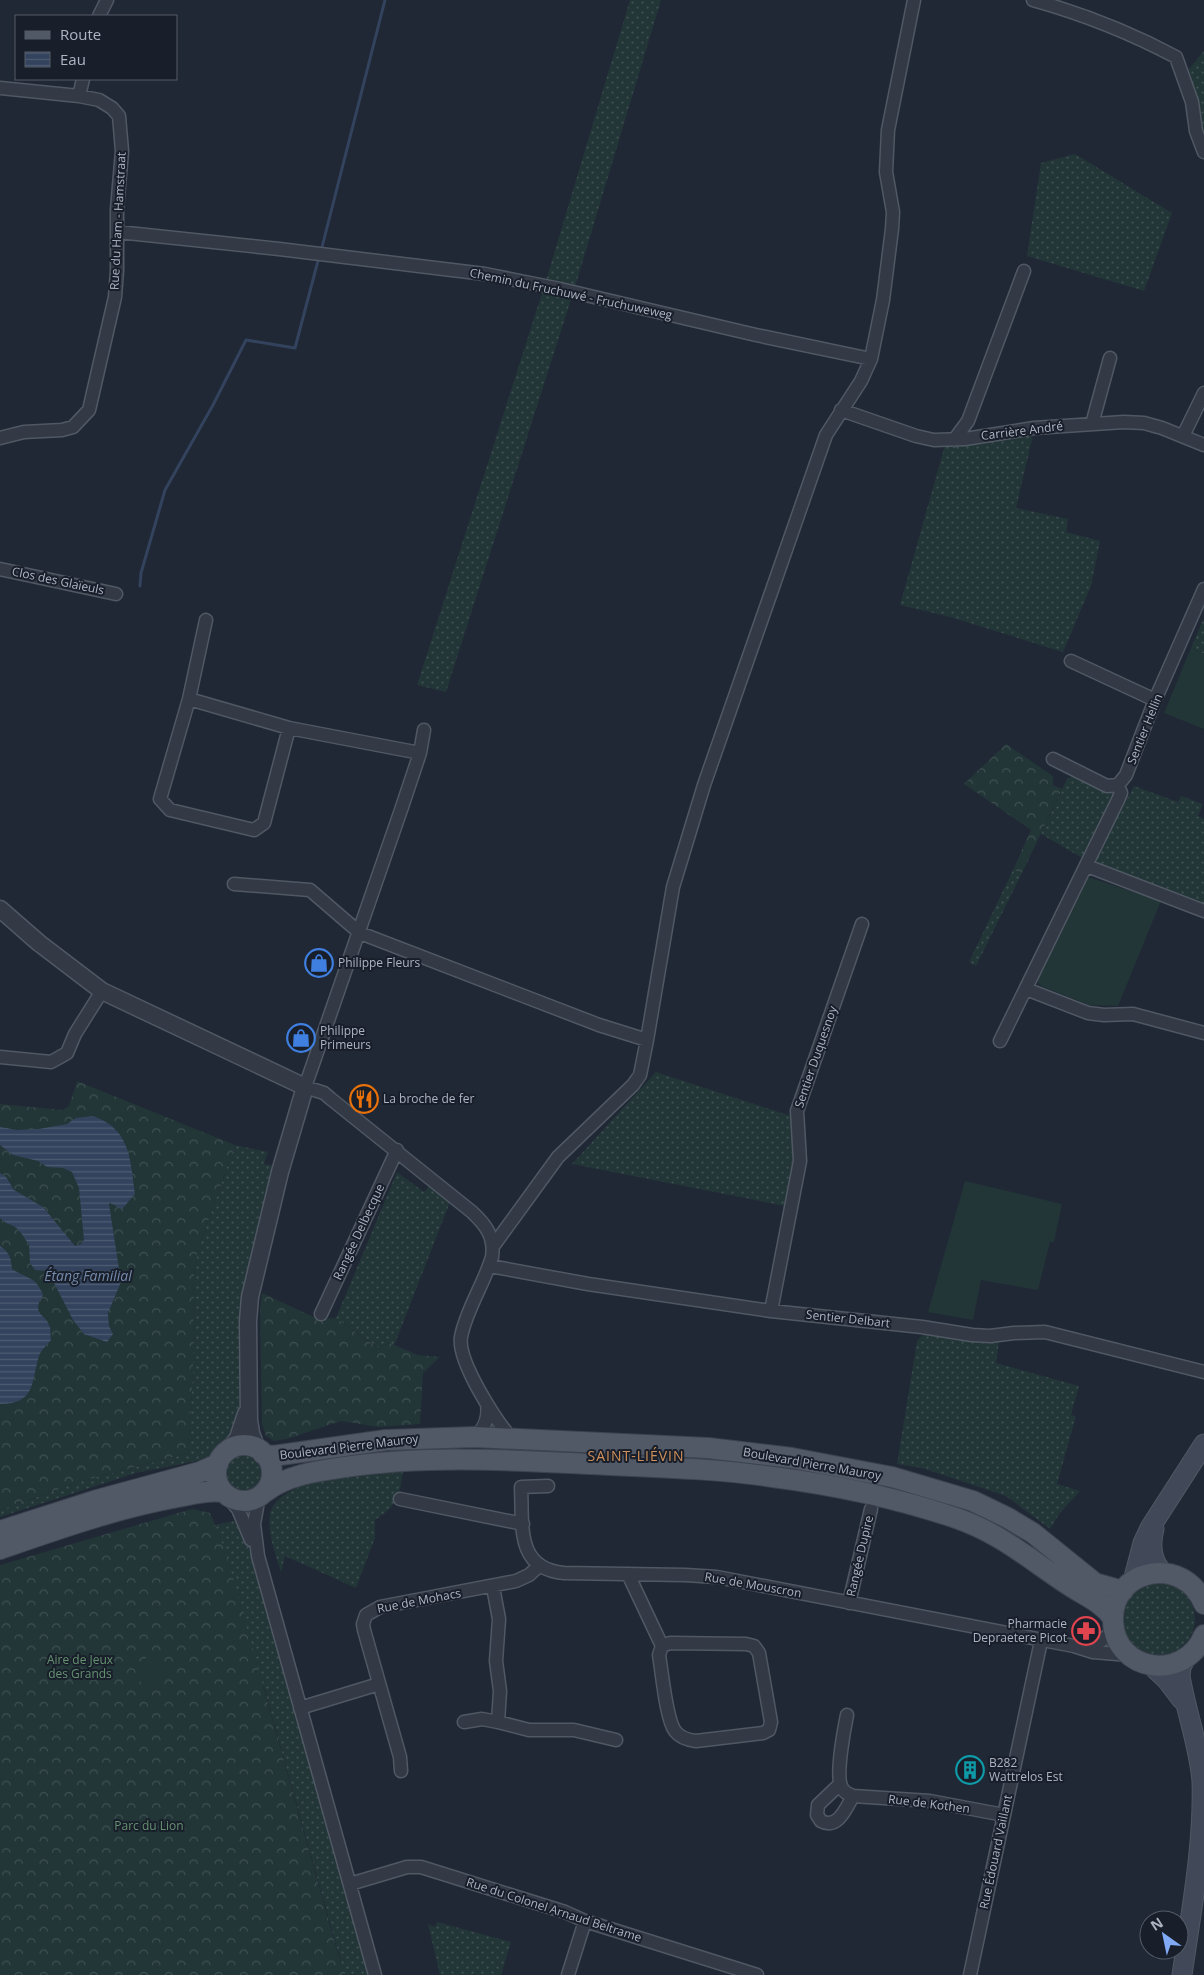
<svg xmlns="http://www.w3.org/2000/svg" width="1204" height="1975" viewBox="0 0 1204 1975" font-family="'Open Sans',sans-serif">
<defs>
<pattern id="grass-dots" width="8" height="8" patternUnits="userSpaceOnUse" patternTransform="scale(1.25)"><rect width="8" height="8" fill="#223537"/><path d="M2 2h.1M6 6h.1" fill="none" stroke="#3f5052" stroke-width="1.8" stroke-linecap="round"/></pattern>
<pattern id="forest-crowns" width="20" height="18" patternUnits="userSpaceOnUse" patternTransform="scale(1.25)"><rect width="20" height="18" fill="#223537"/><path d="M2 6a3 3 0 1 1 6 0M12 15a3 3 0 1 1 6 0" fill="none" stroke="#3f5052"/></pattern>
<pattern id="water-rules" width="6" height="5" patternUnits="userSpaceOnUse" patternTransform="scale(1.25)"><rect width="6" height="5" fill="#33435d"/><path d="M0 2.5h6" fill="none" stroke="#4e5c73"/></pattern>
</defs>
<rect width="100%" height="100%" fill="#202835"/>
<path fill="url(#grass-dots)" d="M630 0H661L575 287 446 692 417 685 544 287Z
M1204 51V152L1184 75Z
M1075 154 1172 213 1144 291 1027 256 1041 163Z
M1034 431 1016 508 1068 519 1066 532 1100 541 1091 586 1063 652 950 617 900 605 945 445Z
M1203 620H1204V654L1191 648Z
M1075 775 1126 801 1134 786 1178 802 1181 796 1203 804 1198 816 1204 819V907L1084 859 1041 834 1067 779Z
M1013 870 1022 873 976 966 969 962Z
M656 1072 791 1116 795 1162 785 1206 572 1164Z
M235 1145 268 1152 264 1164 275 1166 244 1382 240 1424 230 1439 207 1459 136 1473 0 1517V1510L82 1481 188 1453 193 1372 194 1274 198 1249Z
M397 1172 424 1192 429 1187 450 1202 394 1346 388 1343 380 1349 336 1318Z
M925 1332 999 1342 996 1363 1079 1386 1071 1415 1076 1416 1057 1484 1080 1491 1060 1513 1050 1529 1006 1496 922 1468 897 1464 917 1341Z
M223 1473a21 21 0 1 1 42 0a21 21 0 1 1-42 0Z
M403 1470C400 1494 397 1507 375 1520V1538L356 1588 285 1556 281 1572C276 1555 267 1534 270 1515 276 1476 372 1473 403 1470Z
M192 1509 210 1513 215 1525 239 1520 256 1569 370 1975H346L342 1966 264 1688Z
M1123 1619a36 36 0 1 1 72 0a36 36 0 1 1-72 0Z
M437 1922 511 1942 501 1975H440L428 1924 435 1927Z"/>
<path fill="url(#forest-crowns)" d="M1006 744 1053 776V785L1062 789 1022 873 1013 870 1031 830 964 784Z
M77 1081 235 1145 198 1249 194 1274 193 1372 188 1453 82 1481 0 1510V1104L63 1110 69 1106Z
M262 1293 318 1319 336 1318 379 1349 389 1343 418 1355 440 1357 423 1373 420 1424 379 1427 341 1421 287 1439 274 1441 266 1436 262 1424 260 1310Z
M192 1509 210 1513 225 1550 338 1954 346 1975H0V1565Z"/>
<path fill="#223537" d="M1191 648 1204 654V729L1164 713Z
M1088 877 1161 901 1118 1006 1089 1005 1041 986 1037 981Z
M965 1181 1062 1204 1054 1242H1050L1038 1290 981 1280 973 1320 928 1312Z
M149 1653 166 1664 153 1688 135 1679Z"/>
<path fill="url(#water-rules)" d="M93 1116C131 1129 130 1160 135 1194L122 1209 110 1203 109 1204 121 1282 108 1313 109 1326 113 1334 107 1342 84 1334 73 1320 48 1271 35 1270 30 1263 29 1244C24 1239 21 1230 15 1227 9 1223 7 1225 0 1218V1173L6 1177 14 1190 43 1207 75 1246 81 1244 84 1240 79 1188 72 1172 63 1168 47 1167 38 1161 13 1155 0 1145V1127L17 1130 39 1129 67 1124 76 1118Z
M0 1246C10 1253 11 1258 12 1269 27 1279 36 1276 43 1295 31 1315 44 1312 50 1327 51 1331 50 1336 51 1340 47 1345 41 1350 39 1356 31 1382 36 1404 0 1404Z"/>
<g fill="none" stroke-linecap="round" stroke-linejoin="round">
<path stroke="#33435d" stroke-width="3" d="M321 251 385 0
M140 586 141 573 165 490 213 405 246 340 295 348 319 257"/>
<defs>
<path id="minor" d="M1033 0C1083 14 1131 33 1176 57L1192 102 1196 131 1204 152
M99 16 107 0
M0 88 79 96 99 100 112 108 119 116 122 151 117 209V271L115 297 89 410 73 427 62 430 24 432 0 438
M79 96 83 79
M118 232 279 249 485 274 560 289 756 335 871 359
M841 410 916 436 934 440 965 439 1034 428 1124 422 1144 423 1162 428 1204 445
M1092 424 1110 358
M1183 436 1204 393
M954 440 968 421 1024 271
M0 569 116 594
M206 620 189 699 160 799 170 810 254 830 264 823 289 728
M1071 661 1155 700
M189 699 289 728 420 753
M424 730 420 753 402 807 305 1087 324 1093 331 1099 472 1212C486 1225 495 1237 492 1257 484 1284 466 1310 461 1337 457 1361 496 1421 512 1439
M1053 759 1107 786 1118 785
M1087 866 1204 911
M234 884 310 890 360 933 599 1025 647 1040
M1026 989 1088 1013 1104 1015 1133 1014 1204 1033
M1000 1041 1118 800 1121 793 1118 785 1126 775 1155 700 1204 589
M0 1057 51 1062 60 1057 67 1053 75 1034 102 991
M494 1245 558 1157 633 1085 640 1075 647 1040 673 887 704 785 826 435 861 381 871 359 883 300 892 229 893 212 886 172 888 130 914 0
M490 1266 588 1284 771 1311 922 1327 972 1335 990 1336 1014 1333 1045 1332 1204 1372
M771 1311 800 1161 797 1111 862 924
M321 1314 397 1150
M475 1437C485 1428 489 1418 487 1404
M548 1486 521 1487C523 1524 515 1569 564 1573L685 1575 717 1577 1074 1646 1093 1652 1129 1655
M226 1495 238 1509 251 1540
M259 1496 254 1524 258 1556 375 1975
M400 1499 523 1524
M628 1574 662 1646 659 1655C662 1672 666 1719 675 1731 680 1738 688 1740 696 1741L763 1733 769 1730 771 1722 759 1653 754 1646 746 1644 670 1643 662 1646
M849 1603 871 1509
M1082 1646C1097 1646 1105 1640 1114 1628
M300 1708 379 1684
M847 1715C844 1730 836 1774 841 1786 843 1792 848 1794 853 1796L930 1801 1004 1815
M464 1722 482 1719 498 1722 500 1691 496 1661 499 1619 493 1587
M498 1722 529 1730H574L616 1740
M401 1771 400 1757 364 1630 363 1624 366 1615 380 1607 516 1581 529 1575 539 1566
M840 1784 818 1805 817 1815 821 1821C838 1830 846 1808 853 1796
M350 1884 407 1867H421L565 1912 585 1921 757 1975
M568 1975 585 1921
M970 1975 1041 1641"/>
<path id="tertiary" d="M0 909 39 943 102 991 305 1087 280 1172 250 1297 248 1321 249 1420 251 1433 257 1449
M228 1451 238 1438 246 1414"/>
<path id="secondary" d="M1154 1529C1150 1544 1151 1563 1164 1573
M1133 1581 1143 1543 1150 1528 1204 1444
M1151 1665 1166 1679 1182 1700
M1182 1975C1191 1912 1204 1845 1202 1781 1199 1745 1186 1712 1180 1676L1181 1667 1186 1658"/>
<path id="primary" d="M216 1473a28 28 0 1 1 56 0a28 28 0 1 1-56 0Z
M263 1454 273 1456 386 1440 475 1437 708 1448 792 1458 892 1477 973 1501 1008 1518 1033 1533 1095 1583 1123 1591
M265 1492C287 1475 317 1471 345 1467 427 1455 508 1460 590 1464 651 1467 712 1468 773 1477 835 1485 897 1498 956 1518 1000 1533 1029 1559 1067 1584 1083 1595 1102 1602 1113 1618
M0 1531 97 1500 200 1472 218 1464
M0 1549C58 1529 117 1508 178 1497 193 1494 208 1490 223 1492
M1204 1604C1184 1554 1111 1568 1113 1621 1115 1673 1185 1682 1204 1635"/>
</defs>
<use href="#minor" stroke="#505864" stroke-width="15"/>
<use href="#tertiary" stroke="#505864" stroke-width="19"/>
<use href="#secondary" stroke="#505864" stroke-width="21"/>
<use href="#primary" stroke="#3c434f" stroke-width="22"/>
<use href="#minor" stroke="#333a46" stroke-width="12"/>
<use href="#tertiary" stroke="#333a46" stroke-width="16"/>
<use href="#secondary" stroke="#414959" stroke-width="19"/>
<use href="#primary" stroke="#515966" stroke-width="20"/>
</g>
<defs>
<symbol id="shop-ring" viewBox="-11 -11 22 22"><circle r="9.5" fill="#191f2a" stroke="#3f7fe0" stroke-width="1.5"/><path d="M-5-2.5h2.3a2.7 3.5 0 0 1 5.4 0H5L5.5 6h-11ZM-1.5-2.5h3a1.5 2.3 0 0 0-3 0Z" fill="#3f7fe0"/></symbol>
<symbol id="restaurant-ring" viewBox="-11 -11 22 22"><circle r="9.5" fill="#191f2a" stroke="#e8710a" stroke-width="1.5"/><path d="M-5-6h1v4h1v-4h1v4h1v-4h1v5L-1.5 .5V6h-2V.5L-5-1ZM5-6V6H3V1.5H1.5Q1.5-4 5-6Z" fill="#e8710a"/></symbol>
<symbol id="pharmacy-ring" viewBox="-11 -11 22 22"><circle r="9.5" fill="#191f2a" stroke="#e0444e" stroke-width="1.5"/><path d="M-2-6h4v4h4v4h-4v4h-4v-4h-4v-4h4Z" fill="#e0444e"/></symbol>
<symbol id="building-ring" viewBox="-11 -11 22 22"><circle r="9.5" fill="#191f2a" stroke="#0f9aa8" stroke-width="1.5"/><path d="M-4-6H4V6H1V3H-1V6H-4ZM-2.5-4.3h1.7v1.8h-1.7ZM.8-4.3h1.7v1.8H.8ZM-2.5-1h1.7V.8h-1.7ZM.8-1h1.7V.8H.8Z" fill="#0f9aa8"/></symbol>
</defs>
<g fill-rule="evenodd">
<use href="#shop-ring" x="303" y="947" width="32" height="32"/>
<use href="#shop-ring" x="285" y="1022" width="32" height="32"/>
<use href="#restaurant-ring" x="348" y="1083" width="32" height="32"/>
<use href="#pharmacy-ring" x="1070" y="1615" width="32" height="32"/>
<use href="#building-ring" x="954" y="1754" width="32" height="32"/>
</g>
<g text-anchor="middle" stroke-width="4" stroke-linejoin="round" paint-order="stroke">
<g font-size="12" fill="#adb5c3" stroke="#191f2a">
<text transform="translate(118 221) rotate(-87)" y="4">Rue du Ham - Hamstraat</text>
<text transform="translate(571 294) rotate(12)" y="4">Chemin du Fruchuwé - Fruchuweweg</text>
<text transform="translate(1022 431) rotate(-7)" y="4">Carrière André</text>
<text transform="translate(58 581) rotate(12)" y="4">Clos des Glaïeuls</text>
<text transform="translate(1145 729) rotate(-68)" y="4">Sentier Hellin</text>
<text transform="translate(816 1057) rotate(-71)" y="4">Sentier Duquesnoy</text>
<text transform="translate(359 1232) rotate(-65)" y="4">Rangée Delbecque</text>
<text transform="translate(848 1319) rotate(6)" y="4">Sentier Delbart</text>
<text transform="translate(349 1447) rotate(-7)" y="4">Boulevard Pierre Mauroy</text>
<text transform="translate(812 1464) rotate(10)" y="4">Boulevard Pierre Mauroy</text>
<text transform="translate(860 1556) rotate(-77)" y="4">Rangée Dupire</text>
<text transform="translate(753 1585) rotate(10)" y="4">Rue de Mouscron</text>
<text transform="translate(419 1601) rotate(-11)" y="4">Rue de Mohacs</text>
<text transform="translate(929 1804) rotate(7)" y="4">Rue de Kothen</text>
<text transform="translate(996 1852) rotate(-78)" y="4">Rue Édouard Vaillant</text>
<text transform="translate(554 1910) rotate(18)" y="4">Rue du Colonel Arnaud Beltrame</text>
</g>
<g font-size="12" fill="#adb5c3" stroke="#191f2a" text-anchor="start">
<text x="338" y="967">Philippe Fleurs</text>
<text x="320" y="1035">Philippe<tspan x="320" dy="14">Primeurs</tspan></text>
<text x="383" y="1103">La broche de fer</text>
<text x="1067" y="1628" text-anchor="end">Pharmacie<tspan x="1067" dy="14">Depraetere Picot</tspan></text>
<text x="989" y="1767">B282<tspan x="989" dy="14">Wattrelos Est</tspan></text>
</g>
<g font-size="12" fill="#659271" stroke="#191f2a">
<text x="80" y="1664">Aire de Jeux<tspan x="80" dy="14">des Grands</tspan></text>
<text x="149" y="1830">Parc du Lion</text>
</g>
<g font-size="14" font-style="italic" fill="#758bab" stroke="#191f2a">
<text x="88" y="1281">Étang Familial</text>
</g>
<g font-size="14" letter-spacing="1" fill="#d0905b" stroke="#191f2a">
<text x="636" y="1461">SAINT-LIÉVIN</text>
</g>
</g>
<rect x="15" y="15" width="162" height="65" fill="#191f2a" stroke="#545b67"/>
<rect x="25" y="31" width="25" height="8" fill="#515966" stroke="#545b67"/>
<text x="60" y="40" font-size="15" fill="#adb5c3">Route</text>
<rect x="25" y="52" width="25" height="15" fill="url(#water-rules)" stroke="#545b67"/>
<text x="60" y="65" font-size="15" fill="#adb5c3">Eau</text>
<g transform="translate(1164 1935) rotate(327)"><circle r="24" fill="#191f2a" stroke="#545b67"/>
<path d="M0-4L9 19L0 12L-9 19Z" fill="#80aaf5"/>
<text y="-8" font-size="14" font-weight="bold" text-anchor="middle" fill="#adb5c3">N</text>
</g>
</svg>
